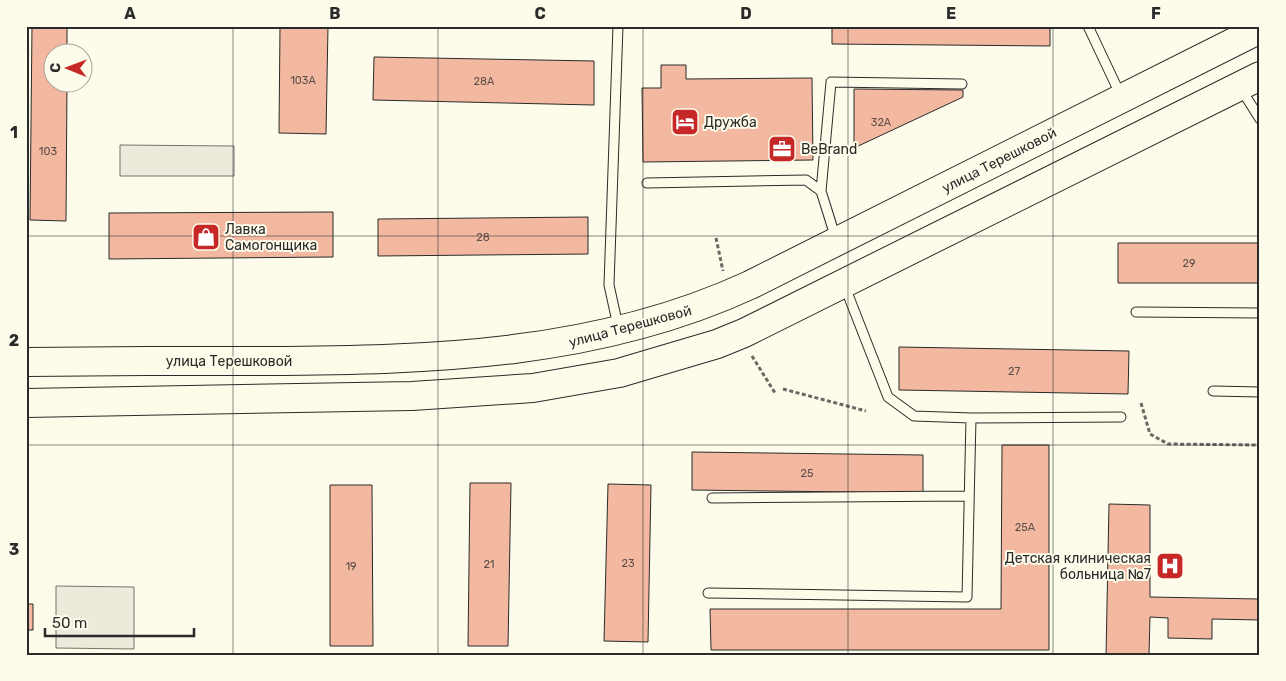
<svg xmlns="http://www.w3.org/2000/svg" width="1286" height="681" viewBox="0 0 1286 681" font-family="Rubik,sans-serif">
<rect width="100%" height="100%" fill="#fdfbea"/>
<path fill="#eceadb" stroke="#74746e" d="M120 145 234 146V176H120Z
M56 586 134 587V649L56 648Z"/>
<path fill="#f2b8a0" stroke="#2b2b2b" d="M32 26H67V52H52V82H67L66 221 30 220Z
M280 26H328L326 134 279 133Z
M832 26H1050V46L832 44Z
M374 57 594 61V105L373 100Z
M661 65H686V79L812 78 813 160 643 162 642 88H661Z
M854 89 963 90V97L854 148Z
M333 212V257L109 259V213Z
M588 217V254L378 256V219Z
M1118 243H1260V283H1118Z
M899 347 1129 351 1128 394 899 390Z
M1002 445H1049V650H711L710 609H1001Z
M692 452 923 455V493L692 490Z
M470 483H511L508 646H468Z
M608 484 651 485 648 642 604 641Z
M330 485H372L373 646H330Z
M1109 504 1150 505V597L1260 599V620L1212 619V639L1168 638V618L1150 617 1149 655H1106Z
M26 604H33V630H26Z"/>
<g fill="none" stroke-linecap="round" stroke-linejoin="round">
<defs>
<path id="lane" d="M618 26 609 285 618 326
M1088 26 1121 96
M1241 89 1260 119
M647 183 806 180 821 191
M836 239 821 191 831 82 962 84
M845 287 888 397 914 416 971 418
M1136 312 1260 313
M1213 391 1260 392
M712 498 968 496
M708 593 967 597 971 418 1121 417"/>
<path id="primary" d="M26 362C106 361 185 361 265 361 431 360 596 356 750 285L1260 29
M26 403 412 396 533 388 619 373 717 344 744 333 1260 76"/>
</defs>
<use href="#lane" stroke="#2b2b2b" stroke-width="11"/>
<use href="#primary" stroke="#2b2b2b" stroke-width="30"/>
<path stroke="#6a6964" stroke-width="3" stroke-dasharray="4 2.5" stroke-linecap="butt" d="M716 238 723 271
M752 356 775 393
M783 389 866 411
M1141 403 1150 434 1168 444 1260 445"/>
<use href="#lane" stroke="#fdfbea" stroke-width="9"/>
<use href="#primary" stroke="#fdfbea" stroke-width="28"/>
</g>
<path fill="none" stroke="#2b2b2b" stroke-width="1" stroke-opacity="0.55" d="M233 26V655M438 26V655M643 26V655M848 26V655M1053 26V655M26 236H1260M26 445H1260"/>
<defs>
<symbol id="hotel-square" viewBox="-11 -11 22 22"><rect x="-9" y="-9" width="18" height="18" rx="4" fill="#c62828" stroke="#fdfbea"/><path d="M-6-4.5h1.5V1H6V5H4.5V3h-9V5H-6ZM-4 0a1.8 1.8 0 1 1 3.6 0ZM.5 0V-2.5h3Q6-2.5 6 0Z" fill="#fff"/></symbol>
<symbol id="office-square" viewBox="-11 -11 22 22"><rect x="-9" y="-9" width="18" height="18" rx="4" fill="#c62828" stroke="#fdfbea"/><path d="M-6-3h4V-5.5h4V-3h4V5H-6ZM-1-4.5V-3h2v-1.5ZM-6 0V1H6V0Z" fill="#fff"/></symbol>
<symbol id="shop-square" viewBox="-11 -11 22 22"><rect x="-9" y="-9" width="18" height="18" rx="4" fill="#c62828" stroke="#fdfbea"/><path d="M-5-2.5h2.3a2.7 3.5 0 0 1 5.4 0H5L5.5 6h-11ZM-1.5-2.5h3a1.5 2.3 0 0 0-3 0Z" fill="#fff"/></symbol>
<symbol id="hospital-square" viewBox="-11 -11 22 22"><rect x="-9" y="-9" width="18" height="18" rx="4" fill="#c62828" stroke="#fdfbea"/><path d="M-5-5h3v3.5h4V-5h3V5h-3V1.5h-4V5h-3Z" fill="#fff"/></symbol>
</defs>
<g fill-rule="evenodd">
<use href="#hotel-square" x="669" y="106" width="32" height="32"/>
<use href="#office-square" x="766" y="133" width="32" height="32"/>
<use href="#shop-square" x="190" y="221" width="32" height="32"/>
<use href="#hospital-square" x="1154" y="550" width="32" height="32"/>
</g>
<g text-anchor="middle" stroke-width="4" stroke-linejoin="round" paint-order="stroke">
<g font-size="11" fill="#5d4e48">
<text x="303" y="84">103А</text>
<text x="484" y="85">28А</text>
<text x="881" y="126">32А</text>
<text x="48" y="155">103</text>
<text x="483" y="241">28</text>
<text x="1189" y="267">29</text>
<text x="1014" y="375">27</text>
<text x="807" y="477">25</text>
<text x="1025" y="531">25А</text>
<text x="628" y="567">23</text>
<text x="489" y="568">21</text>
<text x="351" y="570">19</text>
</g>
<g font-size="14" fill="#2b2b2b" stroke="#fdfbea" text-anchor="start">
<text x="704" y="127">Дружба</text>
<text x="801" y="154">BeBrand</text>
<text x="225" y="234">Лавка<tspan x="225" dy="16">Самогонщика</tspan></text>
<text x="1151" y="563" text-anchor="end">Детская клиническая<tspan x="1151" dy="16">больница №7</tspan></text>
</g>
<g font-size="14" fill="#2b2b2b" stroke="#fdfbea">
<text transform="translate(999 160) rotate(-27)" y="5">улица Терешковой</text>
<text transform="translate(630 326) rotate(-15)" y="5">улица Терешковой</text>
<text x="229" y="366">улица Терешковой</text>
</g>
</g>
<rect width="1286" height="681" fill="none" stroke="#fdfbea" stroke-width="55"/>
<g transform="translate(68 68) rotate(271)"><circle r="24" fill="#fdfbea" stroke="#a9a89e"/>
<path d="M0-4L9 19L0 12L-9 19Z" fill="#c62828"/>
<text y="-8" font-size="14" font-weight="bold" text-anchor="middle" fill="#2b2b2b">С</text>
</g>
<path d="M45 628v8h149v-8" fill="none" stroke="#2b2b2b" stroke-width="2.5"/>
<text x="52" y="628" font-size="15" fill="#2b2b2b" stroke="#fdfbea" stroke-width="4" paint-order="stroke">50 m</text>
<rect x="28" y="28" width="1230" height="626" fill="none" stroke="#2b2b2b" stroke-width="2"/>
<g font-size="16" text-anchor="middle" font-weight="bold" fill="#2b2b2b">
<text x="130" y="19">A</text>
<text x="335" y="19">B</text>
<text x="540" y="19">C</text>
<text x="746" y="19">D</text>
<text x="951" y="19">E</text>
<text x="1156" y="19">F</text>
<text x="14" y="138">1</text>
<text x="14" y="346">2</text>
<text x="14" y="555">3</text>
</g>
</svg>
